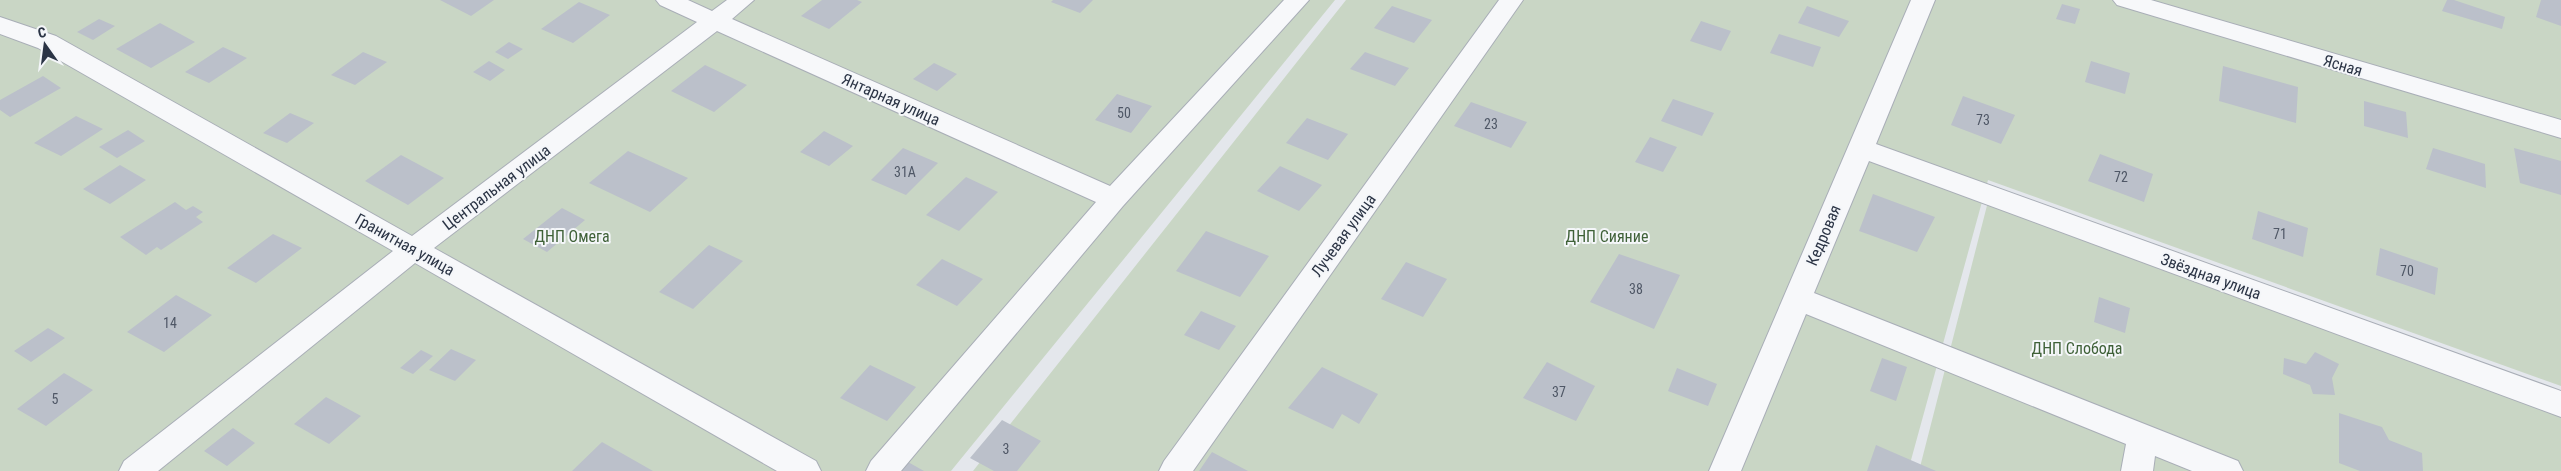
<svg xmlns="http://www.w3.org/2000/svg" width="2561" height="471" viewBox="0 0 2561 471" font-family="'Roboto Condensed',sans-serif">
<rect width="100%" height="100%" fill="#e4e7ec"/>
<path fill="#c9d6c5" d="M0 0H1335L951 471H0Z
M1346 0H2561V386L1988 180 1908 471H973Z
M1992 186 2561 392V471H1919Z"/>
<path fill="#bbc0ca" d="M440 0H494L471 16Z
M822 0H857L862 2 829 29 801 16Z
M1053 0H1093L1080 13 1051 2Z
M2447 0H2454L2505 17 2502 29 2442 11Z
M2541 0H2561V26L2536 17Z
M579 2 610 15 573 43 541 29Z
M2062 4 2080 9 2075 24 2056 19Z
M1392 6 1432 20 1414 43 1374 28Z
M1807 6 1849 21 1839 37 1798 23Z
M99 19 115 26 93 40 77 32Z
M1701 21 1731 31 1721 51 1690 41Z
M160 23 195 42 151 68 116 49Z
M1779 34 1821 47 1813 67 1770 53Z
M509 42 523 49 508 59 495 52Z
M223 47 247 58 209 83 185 72Z
M363 52 387 62 355 85 331 75Z
M1365 52 1409 68 1395 86 1350 69Z
M489 61 505 70 490 81 473 72Z
M2091 61 2130 73 2125 94 2085 82Z
M934 63 957 74 937 91 913 79Z
M705 65 747 85 714 112 671 91Z
M2223 66 2298 87 2296 123 2219 101Z
M43 76 61 88 10 117 0 110V100Z
M1117 94 1152 106 1131 133 1095 120Z
M1963 96 2015 115 2001 144 1951 125Z
M1673 99 1714 113 1702 136 1661 121Z
M2364 101 2406 112 2408 138 2364 126Z
M1471 102 1527 122 1511 148 1454 126Z
M290 113 314 123 287 143 263 133Z
M76 116 103 129 61 156 34 143Z
M1307 118 1348 134 1328 160 1286 143Z
M128 130 145 141 117 158 99 147Z
M824 131 853 146 829 166 800 152Z
M1650 137 1677 147 1663 172 1635 162Z
M903 148 938 163 906 195 871 180Z
M2433 148 2485 164 2486 188 2426 169Z
M2514 148 2561 161V195L2520 183Z
M628 151 688 178 650 212 589 183Z
M2100 154 2153 174 2144 202 2088 181Z
M401 155 444 178 408 205 365 181Z
M120 165 146 180 110 204 83 189Z
M1280 166 1322 185 1299 211 1257 191Z
M966 177 998 192 959 231 926 215Z
M1873 194 1935 217 1917 252 1859 231Z
M175 202 186 210 193 206 203 212 196 217 203 222 161 250 157 247 146 255 120 237Z
M562 208 585 220 547 252 523 239Z
M2258 211 2308 228 2303 257 2252 239Z
M1206 231 1269 256 1240 297 1176 271Z
M273 234 302 248 256 283 227 268Z
M709 245 743 261 693 309 659 292Z
M2380 248 2438 268 2435 295 2376 275Z
M1619 254 1680 275 1654 329 1590 302Z
M942 259 983 279 957 306 916 285Z
M1406 262 1447 279 1423 317 1381 299Z
M176 295 212 315 164 352 127 332Z
M2099 297 2130 308 2125 333 2094 322Z
M1201 311 1236 326 1219 350 1184 335Z
M48 328 65 338 31 362 14 351Z
M451 349 476 360 455 381 429 370Z
M421 350 433 356 413 374 400 368Z
M2315 352 2339 364 2332 378 2335 395 2313 394 2310 385 2283 374 2284 358 2306 364Z
M1882 358 1907 367 1896 401 1870 391Z
M1547 362 1595 386 1576 421 1523 398Z
M870 365 916 387 887 421 840 398Z
M1322 367 1378 394 1359 424 1342 414 1333 429 1288 408Z
M1677 368 1717 384 1708 406 1668 391Z
M64 373 93 390 46 426 17 409Z
M326 397 361 416 329 444 294 424Z
M2339 413 2382 427 2389 440 2422 453 2423 471H2360L2339 463Z
M1002 420 1041 441 1017 471H994L970 458Z
M233 428 255 443 227 466 204 451Z
M602 442 653 471H572Z
M1876 445 1936 471H1867Z
M1212 452 1248 471H1199Z
M908 462 924 471H900Z"/>
<g fill="none" stroke-linecap="round" stroke-linejoin="round">
<defs>
<path id="minor" d="M656 0H688L712 11 727 0H754L732 19 1110 186 1284 0H1309L1123 206 901 471H866L871 461 1096 202 717 31 434 248 816 461 821 471H777L415 263 158 471H119L124 461 393 251 38 48 0 34V17L56 36 412 236 697 22 660 5Z
M1499 0H1523L1193 471H1159L1164 461Z
M1911 0H1935L1876 144 2561 391V417L1869 161 1814 293 2238 461 2243 471H2192L2155 456 2153 471H2121L2126 444 1806 314 1741 471H1709Z
M2113 0H2151L2561 120V138L2117 5Z"/>
</defs>
<use href="#minor" stroke="#a9aeb7" stroke-width="2"/>
<use href="#minor" fill="#f7f8fa" fill-rule="evenodd"/>
</g>
<g text-anchor="middle" stroke-width="4" stroke-linejoin="round" paint-order="stroke">
<g font-size="14" fill="#4f5766">
<text x="1124" y="118">50</text>
<text x="1983" y="125">73</text>
<text x="1491" y="129">23</text>
<text x="905" y="177">31А</text>
<text x="2121" y="182">72</text>
<text x="2280" y="239">71</text>
<text x="2407" y="276">70</text>
<text x="1636" y="294">38</text>
<text x="170" y="328">14</text>
<text x="1559" y="397">37</text>
<text x="55" y="404">5</text>
<text x="1006" y="454">3</text>
</g>
<g font-size="16" fill="#2b3445" stroke="#f4f6f9">
<text transform="translate(2343 65) rotate(17)" y="6">Ясная</text>
<text transform="translate(891 99) rotate(24)" y="6">Янтарная улица</text>
<text transform="translate(496 187) rotate(-37)" y="6">Центральная улица</text>
<text transform="translate(1343 235) rotate(-54)" y="6">Лучевая улица</text>
<text transform="translate(1823 235) rotate(-67)" y="6">Кедровая</text>
<text transform="translate(405 244) rotate(29)" y="6">Гранитная улица</text>
<text transform="translate(2211 276) rotate(20)" y="6">Звёздная улица</text>
</g>
<g font-size="16" fill="#3f6138" stroke="#f4f6f9">
<text x="572" y="242">ДНП Омега</text>
<text x="1607" y="242">ДНП Сияние</text>
<text x="2077" y="354">ДНП Слобода</text>
</g>
</g>
<g transform="translate(45 45) rotate(346)" stroke="#f4f6f9" stroke-width="4" paint-order="stroke">
<path d="M0-4L9 19L0 12L-9 19Z" fill="#2b3445"/>
<text y="-8" font-size="14" font-weight="bold" text-anchor="middle" fill="#2b3445">С</text>
</g>
</svg>
